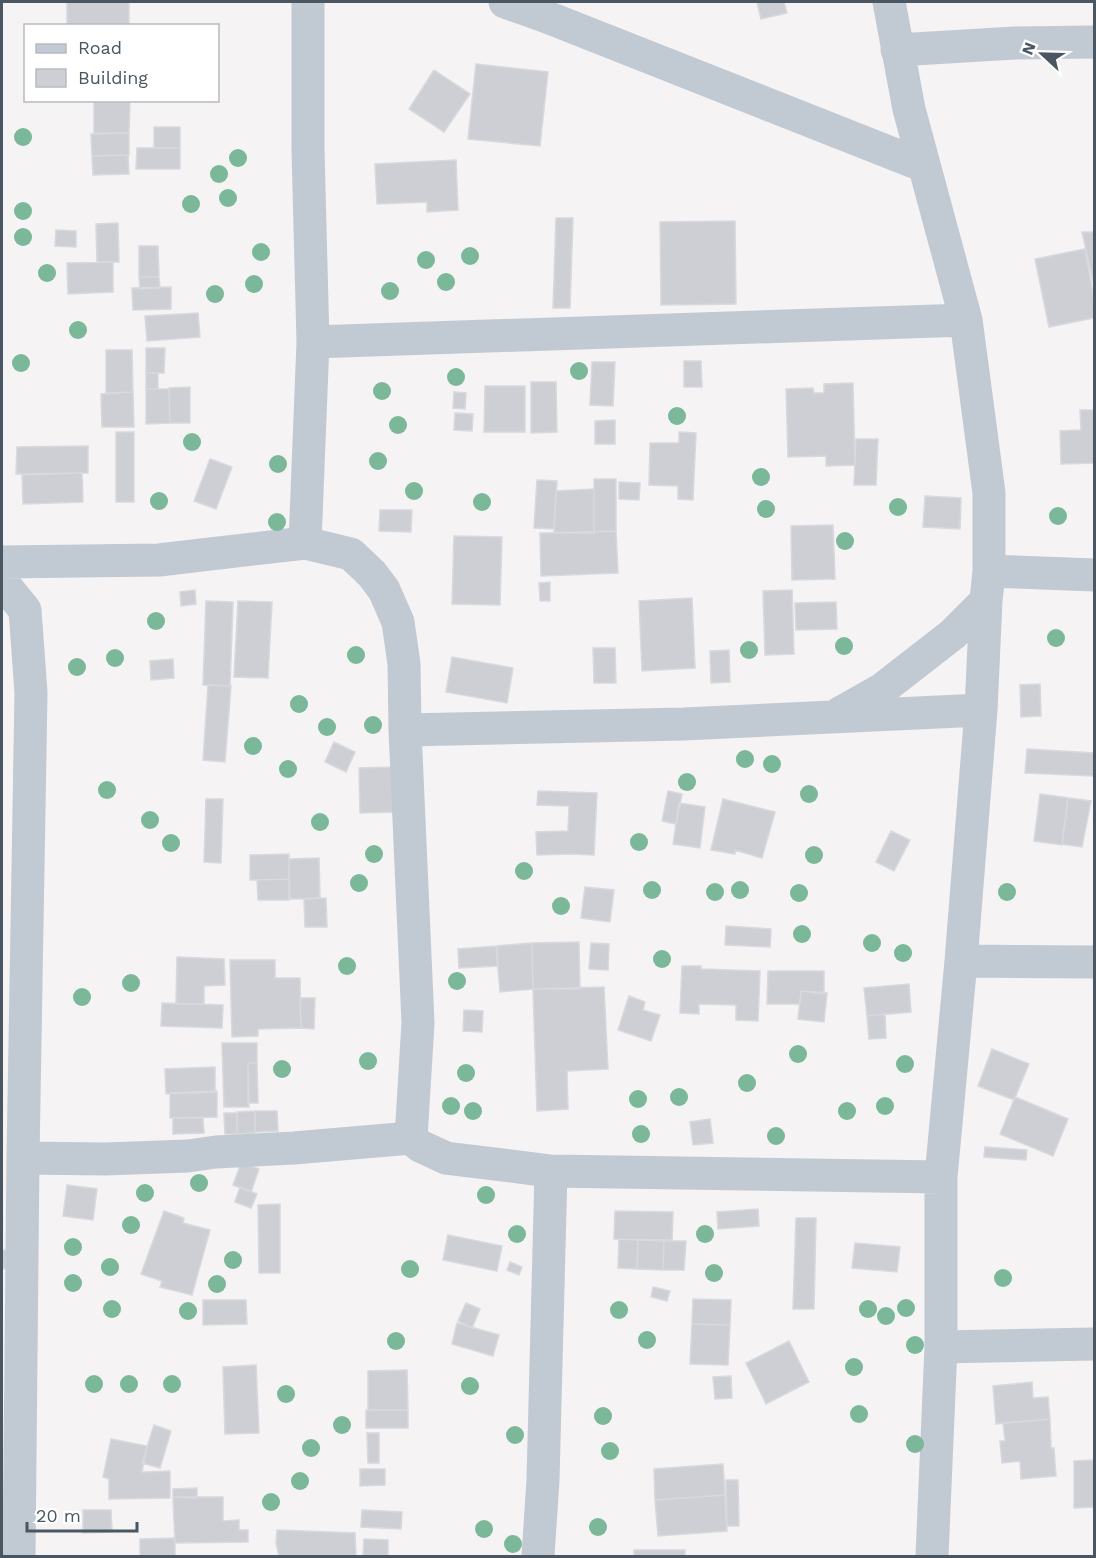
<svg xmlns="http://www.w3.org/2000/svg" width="1096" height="1558" viewBox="0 0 1096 1558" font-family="'Work Sans',sans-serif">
<rect width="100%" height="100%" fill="#f5f3f3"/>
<path fill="#cdcfd5" stroke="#d7d9de" stroke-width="1.5" d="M67 2H129V26H67Z
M757 2H784L787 13 761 19Z
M476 64 548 72 540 146 468 139Z
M434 70 470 94 444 132 409 109Z
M94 100H130L129 133H94Z
M154 127H180V148H154Z
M129 133V155L92 156 91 134Z
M137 148H180V169H136Z
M128 155 129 174 93 175 92 156Z
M456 160 458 210 427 212V202L377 204 375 164Z
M556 218H573L570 308H553Z
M735 221 736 304 661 305 660 222Z
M118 223 119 262H97L96 224Z
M56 230 76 231V247L55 246Z
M1082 232H1094V286Z
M139 246H158L159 277H139Z
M1085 249 1094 299V318L1049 327 1035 259Z
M113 262V292L68 294 67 263Z
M139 277H159L160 288 140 289Z
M171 287V309L133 310 132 288Z
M198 313 200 337 147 341 145 316Z
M146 348H165L164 373H146Z
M106 350H132L133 392 106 393Z
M684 361H701L702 387H684Z
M592 362H615L613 406 590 405Z
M146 373H158V389H146Z
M531 382H556L557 432 531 433Z
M853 383 855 465 826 466V456L788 457 786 389 813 388 814 393H824V384Z
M485 386H525V432H484Z
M190 387V423H170L169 388Z
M146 389H169L170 423 146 424Z
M133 392 134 427H102L101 394Z
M454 392 466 393 465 409 453 408Z
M1080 410H1094V463L1061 464 1060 431 1081 430Z
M455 413 473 414 472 431 454 430Z
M615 420V444H595V421Z
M116 432H134V502H116Z
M679 432 696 433 693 500 678 499V486L649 485 650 443H679Z
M856 439H878L876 485H854Z
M88 446V473L16 474 17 447Z
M210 459 232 467 216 509 194 501Z
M82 473 83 502 23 504 22 475Z
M594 479H616V531L594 532Z
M537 480 557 481 554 529 534 528Z
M619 482 640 483 639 500 619 499Z
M594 489V533H554L556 491Z
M925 496 961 498 960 529 923 527Z
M380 510H412L411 532 379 531Z
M833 525 835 579 792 580 791 526Z
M616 531 618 573 541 576 540 533Z
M454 536 502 537 500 605 452 604Z
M550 582V601H540L539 583Z
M195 590 196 604 181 606 180 592Z
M792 590 794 654 765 655 763 591Z
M692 598 695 668 642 671 639 601Z
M206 601 233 602 230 686 203 685Z
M238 601 272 602 268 678 234 677Z
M836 602 837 629 796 630 795 603Z
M593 648H615L616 683H594Z
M729 650 730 682 711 683 710 651Z
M452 657 513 668 507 703 446 692Z
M173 659 174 678 151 680 150 661Z
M1040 684 1041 716 1021 717 1020 685Z
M208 685 231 686 225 762 203 760Z
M334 742 355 752 346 772 325 762Z
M1027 749 1094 753V776L1025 773Z
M395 767 396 812 360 813 359 768Z
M538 791 597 793 594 855 571 854 537 855 536 832 568 831 569 806 537 805Z
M668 791 682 794 676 824 662 821Z
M1040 794 1068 798 1062 845 1034 841Z
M1068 798 1091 801 1082 847 1062 844Z
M206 799H223L221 863 204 862Z
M723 799 775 812 762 858 735 850V854L711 850Z
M679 803 705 807 700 848 673 844Z
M891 831 910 840 894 871 876 862Z
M289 854V879L250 880V855Z
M319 858 320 898 290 899 289 859Z
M289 879V900H258L257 880Z
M585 887 614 890 610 922 581 918Z
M326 898 327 927H305L304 899Z
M726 926 771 929 770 947 725 945Z
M579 942 580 989H533L532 943Z
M532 943 533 989 500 992 496 946Z
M591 943 609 944 608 970 589 969Z
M497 946 498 966 459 968 458 949Z
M177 957 224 959 225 985 204 986V1004H176Z
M230 960H275V978H300L301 1028 258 1029V1036L232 1037Z
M682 966H701V969L760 971 758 1021 736 1020V1005L699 1004V1014L680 1013Z
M768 971H824V994L801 991 800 1004H767Z
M909 984 911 1012 867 1016 864 988Z
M604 987 608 1069 567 1071 568 1109 537 1111 533 989Z
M801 991 827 993 824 1022 798 1019Z
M629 996 645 1002 643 1010 660 1015 651 1041 618 1030Z
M300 998H315L314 1029 301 1028Z
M162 1003 223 1005 222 1028 161 1026Z
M464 1010 483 1011 482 1032 463 1031Z
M885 1014 886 1038 869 1039 867 1016Z
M222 1043H257V1063H248L249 1107H224Z
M992 1049 1029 1064 1014 1100 978 1086Z
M248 1063H257L258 1103H248Z
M215 1067V1092L166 1094 165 1069Z
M217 1091V1117L170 1118V1093Z
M1015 1097 1068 1119 1053 1156 1000 1134Z
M255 1111V1133L237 1134V1112Z
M255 1111H277L278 1131 255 1132Z
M224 1113H237V1134H225Z
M173 1118H203L204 1133 173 1134Z
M710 1119 713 1143 693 1145 690 1122Z
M985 1147 1027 1150 1026 1160 984 1157Z
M241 1163 259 1169 251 1192 233 1185Z
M67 1185 97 1189 93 1220 63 1216Z
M240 1187 257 1194 251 1208 235 1202Z
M280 1204V1273H259L258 1205Z
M758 1209 759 1226 718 1229 717 1212Z
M164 1211 184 1218 183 1223 210 1230 192 1295 160 1287 162 1281 141 1274Z
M615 1211 673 1212 672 1240 614 1239Z
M796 1218H816L814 1309H793Z
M448 1235 502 1246 497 1271 443 1260Z
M619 1239 638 1240 637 1269 618 1268Z
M638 1240 664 1241 663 1270 637 1269Z
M664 1241H686L684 1270H663Z
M855 1243 900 1247 897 1272 852 1268Z
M2 1250H7L6 1269 2 1268Z
M510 1262 522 1267 519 1275 507 1270Z
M653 1287 670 1291 667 1301 651 1297Z
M693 1299 731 1300 730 1325 692 1324Z
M203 1300H246L247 1324 203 1325Z
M466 1303 480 1309 472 1328 458 1321Z
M457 1323 499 1335 493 1356 452 1344Z
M692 1324 730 1325 728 1365 690 1364Z
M789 1341 809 1382 766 1404 746 1363Z
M256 1365 259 1433 225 1434 223 1367Z
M407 1370 408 1410H368V1371Z
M731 1376 732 1398 715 1399 713 1377Z
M1032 1382 1033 1398 1048 1397 1050 1419 996 1424 993 1386Z
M366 1410H408V1428H366Z
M1050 1419 1051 1448H1054L1056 1476 1021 1479 1020 1461 1002 1463 1000 1441H1005L1003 1423Z
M154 1425 171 1431 160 1468 142 1463Z
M367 1433H379V1463H368Z
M111 1439 147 1446 142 1472 170 1471V1498L109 1499V1479L103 1477Z
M1094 1460V1507L1074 1508V1461Z
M723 1464 725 1495 655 1500 654 1469Z
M360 1469H385V1485L360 1486Z
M726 1480H738L739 1526H727Z
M197 1488V1498L173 1497V1489Z
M725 1495 727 1531 658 1536 655 1500Z
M173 1497H223V1521L239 1520V1530H248V1542L175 1543Z
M83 1510H111L112 1532 83 1533Z
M362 1510 402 1512 401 1529 361 1527Z
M277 1530 355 1533 356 1556H279L276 1543Z
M175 1538V1556H140V1539Z
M364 1539 388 1540V1556H363Z
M634 1550H685V1556H634Z"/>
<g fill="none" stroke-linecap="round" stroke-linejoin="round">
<path stroke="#c1cad2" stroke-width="33" d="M505 2 547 17 924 166
M889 2 909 109 966 320 989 493V571L986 601 981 710 961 961 941 1177V1347L932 1556
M897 50 1015 43 1094 42
M313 342 966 320
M305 543 313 342 308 150V2
M2 562 159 560 305 543 351 554 372 574 384 590 398 622 404 664 405 730 418 1023 411 1138 420 1146 446 1158 551 1171 941 1177
M989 571 1094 575
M2 582 25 610 31 693 23 1158 19 1556
M840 713 881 690 953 634 986 601
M405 730 684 724 981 710
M961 961 1094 962
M23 1158 105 1159 188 1156 216 1152 294 1148 411 1138
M941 1347 1094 1344
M538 1556 543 1480 551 1171"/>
</g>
<g fill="#7bb799">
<circle cx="23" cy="137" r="9"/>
<circle cx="238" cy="158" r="9"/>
<circle cx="219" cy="174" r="9"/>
<circle cx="228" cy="198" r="9"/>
<circle cx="191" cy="204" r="9"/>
<circle cx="23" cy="211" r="9"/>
<circle cx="23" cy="237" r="9"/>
<circle cx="261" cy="252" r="9"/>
<circle cx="470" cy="256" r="9"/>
<circle cx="426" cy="260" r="9"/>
<circle cx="47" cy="273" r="9"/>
<circle cx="446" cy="282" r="9"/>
<circle cx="254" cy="284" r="9"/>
<circle cx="390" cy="291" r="9"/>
<circle cx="215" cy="294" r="9"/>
<circle cx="78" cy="330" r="9"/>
<circle cx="21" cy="363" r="9"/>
<circle cx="579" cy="371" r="9"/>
<circle cx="456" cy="377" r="9"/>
<circle cx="382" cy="391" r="9"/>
<circle cx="677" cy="416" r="9"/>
<circle cx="398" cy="425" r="9"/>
<circle cx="192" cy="442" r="9"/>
<circle cx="378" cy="461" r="9"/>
<circle cx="278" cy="464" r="9"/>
<circle cx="761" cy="477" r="9"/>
<circle cx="414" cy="491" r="9"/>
<circle cx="159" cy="501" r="9"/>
<circle cx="482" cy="502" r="9"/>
<circle cx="898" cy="507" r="9"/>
<circle cx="766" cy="509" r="9"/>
<circle cx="1058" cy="516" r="9"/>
<circle cx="277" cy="522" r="9"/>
<circle cx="845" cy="541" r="9"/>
<circle cx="156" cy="621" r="9"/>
<circle cx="1056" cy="638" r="9"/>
<circle cx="844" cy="646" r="9"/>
<circle cx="749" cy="650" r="9"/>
<circle cx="356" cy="655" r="9"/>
<circle cx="115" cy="658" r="9"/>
<circle cx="77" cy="667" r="9"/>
<circle cx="299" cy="704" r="9"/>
<circle cx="373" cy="725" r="9"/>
<circle cx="327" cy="727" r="9"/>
<circle cx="253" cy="746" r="9"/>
<circle cx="745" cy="759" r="9"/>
<circle cx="772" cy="764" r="9"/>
<circle cx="288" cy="769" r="9"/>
<circle cx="687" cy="782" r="9"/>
<circle cx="107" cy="790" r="9"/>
<circle cx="809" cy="794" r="9"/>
<circle cx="150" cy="820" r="9"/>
<circle cx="320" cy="822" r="9"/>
<circle cx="639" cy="842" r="9"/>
<circle cx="171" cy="843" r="9"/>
<circle cx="374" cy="854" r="9"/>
<circle cx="814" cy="855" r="9"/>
<circle cx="524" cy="871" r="9"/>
<circle cx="359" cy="883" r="9"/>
<circle cx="652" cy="890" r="9"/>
<circle cx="740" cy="890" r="9"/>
<circle cx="715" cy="892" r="9"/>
<circle cx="1007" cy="892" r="9"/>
<circle cx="799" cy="893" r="9"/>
<circle cx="561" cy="906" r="9"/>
<circle cx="802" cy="934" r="9"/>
<circle cx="872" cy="943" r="9"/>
<circle cx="903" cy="953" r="9"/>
<circle cx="662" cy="959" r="9"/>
<circle cx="347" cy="966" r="9"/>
<circle cx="457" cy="981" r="9"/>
<circle cx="131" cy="983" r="9"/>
<circle cx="82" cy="997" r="9"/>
<circle cx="798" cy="1054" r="9"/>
<circle cx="368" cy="1061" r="9"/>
<circle cx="905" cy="1064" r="9"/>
<circle cx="282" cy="1069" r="9"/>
<circle cx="466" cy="1073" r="9"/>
<circle cx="747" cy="1083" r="9"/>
<circle cx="679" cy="1097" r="9"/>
<circle cx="638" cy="1099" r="9"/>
<circle cx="451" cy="1106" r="9"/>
<circle cx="885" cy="1106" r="9"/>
<circle cx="473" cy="1111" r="9"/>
<circle cx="847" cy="1111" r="9"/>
<circle cx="641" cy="1134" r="9"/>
<circle cx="776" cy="1136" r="9"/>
<circle cx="199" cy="1183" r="9"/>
<circle cx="145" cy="1193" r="9"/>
<circle cx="486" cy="1195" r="9"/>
<circle cx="131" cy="1225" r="9"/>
<circle cx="517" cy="1234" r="9"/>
<circle cx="705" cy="1234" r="9"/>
<circle cx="73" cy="1247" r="9"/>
<circle cx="233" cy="1260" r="9"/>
<circle cx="110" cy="1267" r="9"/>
<circle cx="410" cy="1269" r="9"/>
<circle cx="714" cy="1273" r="9"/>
<circle cx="1003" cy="1278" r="9"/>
<circle cx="73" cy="1283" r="9"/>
<circle cx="217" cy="1284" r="9"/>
<circle cx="906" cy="1308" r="9"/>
<circle cx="112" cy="1309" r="9"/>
<circle cx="868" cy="1309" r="9"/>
<circle cx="619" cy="1310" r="9"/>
<circle cx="188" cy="1311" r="9"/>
<circle cx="886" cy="1316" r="9"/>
<circle cx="647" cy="1340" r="9"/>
<circle cx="396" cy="1341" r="9"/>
<circle cx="915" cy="1345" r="9"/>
<circle cx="854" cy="1367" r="9"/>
<circle cx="94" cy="1384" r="9"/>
<circle cx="129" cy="1384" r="9"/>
<circle cx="172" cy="1384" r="9"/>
<circle cx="470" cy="1386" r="9"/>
<circle cx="286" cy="1394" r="9"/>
<circle cx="859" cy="1414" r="9"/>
<circle cx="603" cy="1416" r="9"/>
<circle cx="342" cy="1425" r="9"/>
<circle cx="515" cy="1435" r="9"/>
<circle cx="915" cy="1444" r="9"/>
<circle cx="311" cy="1448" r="9"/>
<circle cx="610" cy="1451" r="9"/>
<circle cx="300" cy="1481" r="9"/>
<circle cx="271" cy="1502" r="9"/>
<circle cx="598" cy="1527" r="9"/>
<circle cx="484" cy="1529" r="9"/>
<circle cx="513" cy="1544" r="9"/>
</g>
<rect width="1096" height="1558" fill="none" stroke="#4a5661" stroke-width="6"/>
<rect x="24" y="24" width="195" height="78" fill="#ffffff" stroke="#b7bbc0" stroke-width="1.5"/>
<rect x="36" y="44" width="30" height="9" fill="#c1cad2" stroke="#b7bbc0" stroke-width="1.5"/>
<text x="78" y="54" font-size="18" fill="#4a5661">Road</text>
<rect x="36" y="69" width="30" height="18" fill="#cdcfd5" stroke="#b7bbc0" stroke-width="1.5"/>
<text x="78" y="84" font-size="18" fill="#4a5661">Building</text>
<g transform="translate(1042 54) rotate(292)" stroke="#ffffff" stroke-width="4.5" paint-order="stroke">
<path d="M0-4.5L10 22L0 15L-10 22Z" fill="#4a5661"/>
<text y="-9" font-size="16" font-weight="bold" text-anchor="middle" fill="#4a5661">N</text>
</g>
<path d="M27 1522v9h110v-9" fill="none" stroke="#4a5661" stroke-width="3"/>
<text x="36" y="1522" font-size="18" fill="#4a5661" stroke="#ffffff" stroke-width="4.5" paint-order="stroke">20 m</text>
</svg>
